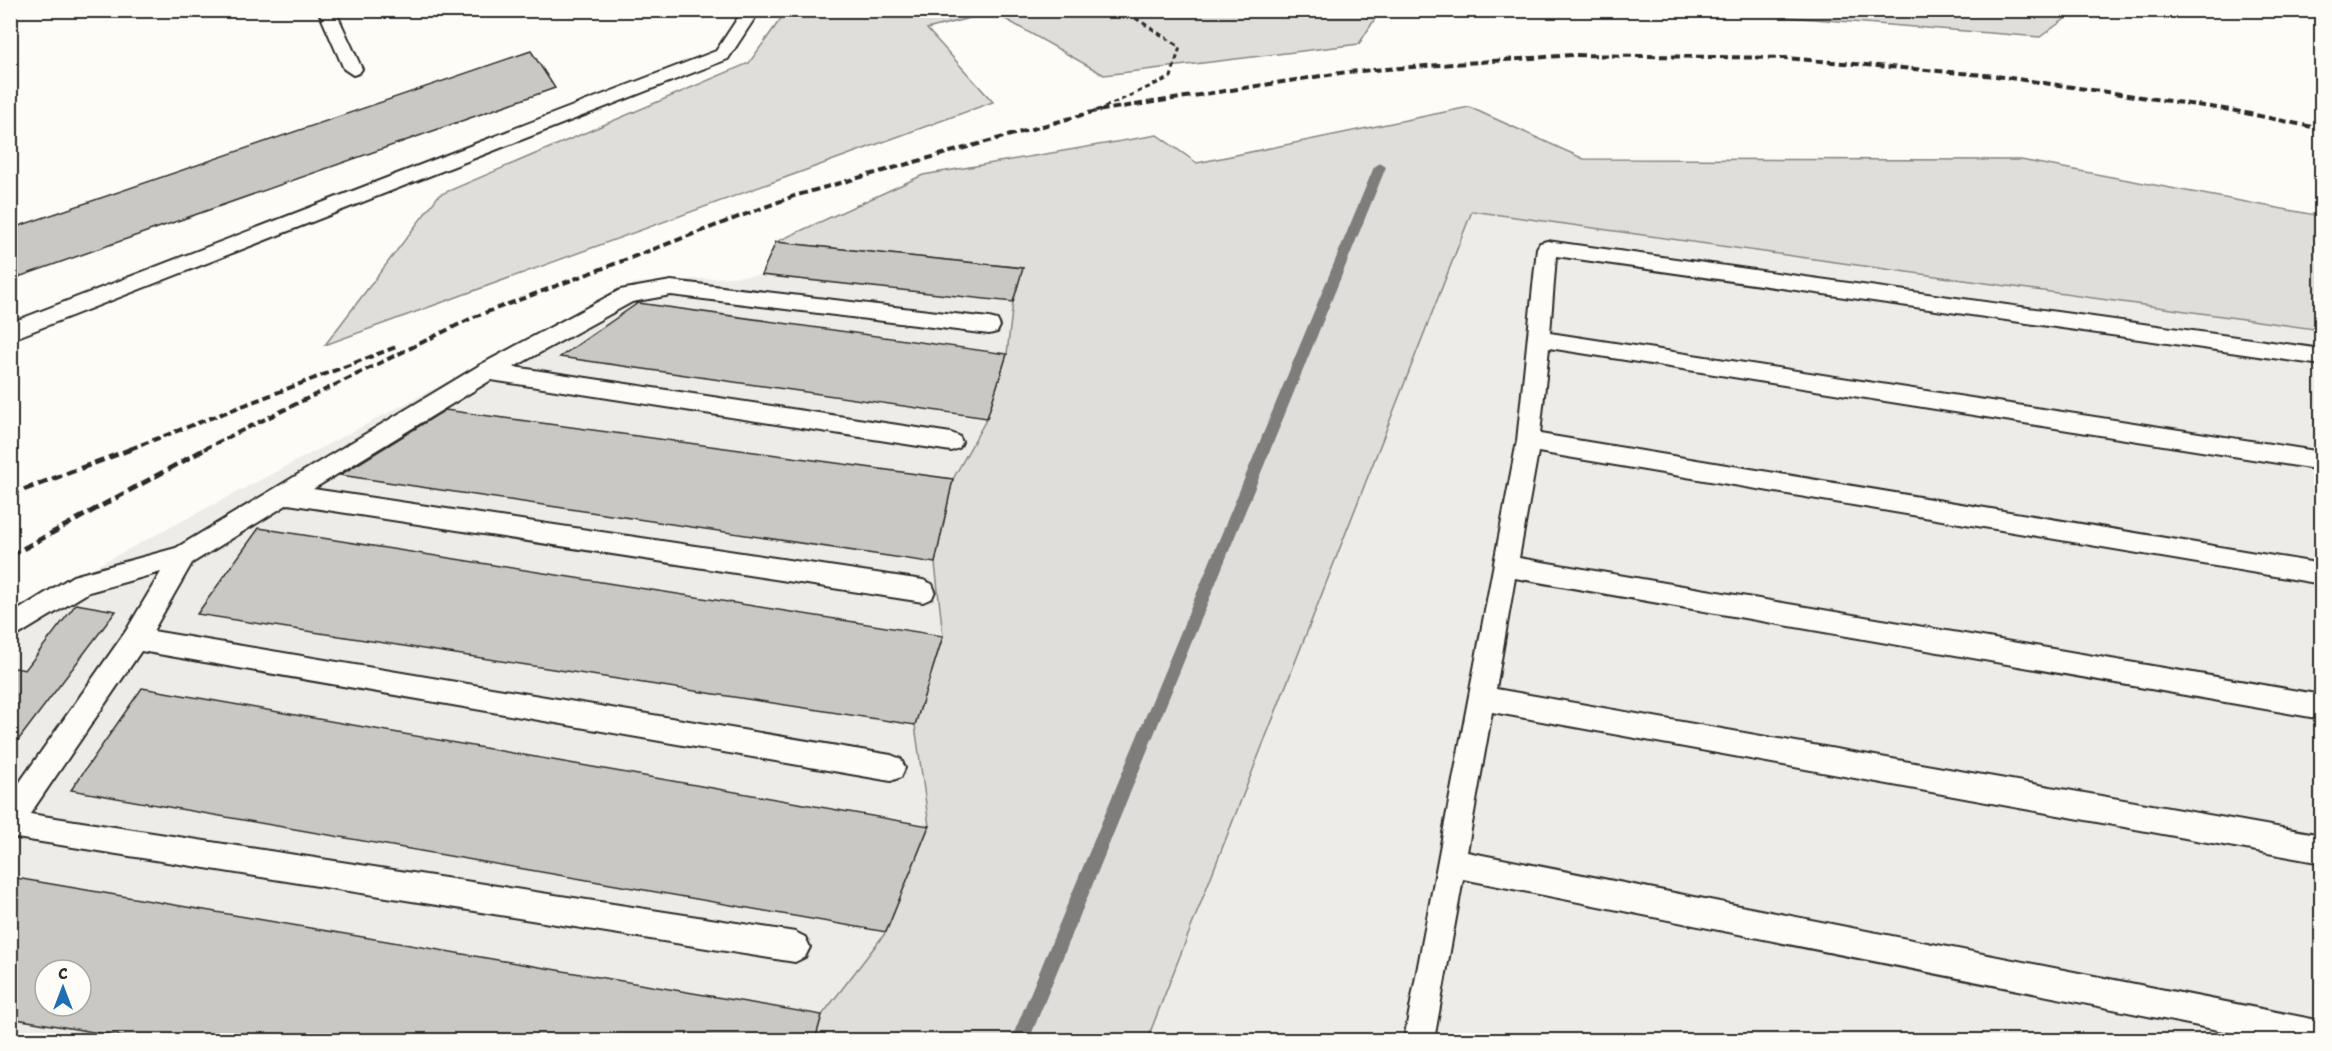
<svg xmlns="http://www.w3.org/2000/svg" width="2332" height="1051" viewBox="0 0 2332 1051" font-family="'Shantell Sans',sans-serif">
<rect width="100%" height="100%" fill="#fdfcf7"/>
<filter id="ink" filterUnits="userSpaceOnUse"><feTurbulence type="fractalNoise" baseFrequency=".0167" numOctaves="2"/><feDisplacementMap in="SourceGraphic" scale="12" xChannelSelector="R" yChannelSelector="G"/><feConvolveMatrix kernelMatrix="1 2 1 2 8 2 1 2 1" color-interpolation-filters="sRGB"/></filter>
<g filter="url(#ink)">
<path fill="#edece8" fill-rule="evenodd" d="M1472 211 2321 330V1040H1147Z
M776 242 1023 268 1013 302 1007 354 987 418 953 479 935 563 943 636 915 725 929 826 886 932 822 1015 815 1040H11V611L635 283 761 275ZM45 970H81V1006H45Z"/>
<path fill="#dfdeda" stroke="#858482" stroke-width="1.5" d="M787 10H1380V11L1359 44 1104 75 993 12 927 29 993 102 325 345 439 195 749 63Z
M1771 11H2076L2040 37 1776 16Z
M1469 107 1584 159 2021 160 2321 216V330L1472 211 1147 1040H815L822 1015 886 932 929 826 915 725 943 636 935 563 953 479 987 418 1007 354 1013 302 1023 268 776 242 923 175 1157 135 1197 163Z"/>
<g fill="none" stroke-linecap="round" stroke-linejoin="round">
<path fill="#7e7d7b" fill-rule="evenodd" d="M1380 163 1386 167 1029 1040H1011L1374 167Z"/>
</g>
<path fill="#c9c8c4" stroke="#2b2b2b" stroke-width="1.5" fill-rule="evenodd" d="M531 51 555 88 10 280V229Z
M776 242 1023 268 1013 302 761 275Z
M638 303 1007 354 987 418 560 357Z
M445 410 953 479 935 563 340 475Z
M259 528 943 636 915 725 197 614Z
M76 604 116 611 10 751V667L25 670Z
M142 688 929 826 886 932 71 790Z
M16 878 822 1015 815 1040H141L10 1018V885ZM45 970H81V1006H45Z"/>
<g fill="none" stroke-linecap="round" stroke-linejoin="round">
<defs>
<path id="service" d="M318 10H335L362 69 359 73 353 75 344 69Z
M743 10H760L728 59 10 340V323L716 51Z
M1547 241 2322 349V365L1556 256 1550 333 2322 452V470L1549 348 1540 434 2322 564V584L1538 452 1519 558 2322 695V719L1515 578 1496 689 2322 835V863L1492 712 1467 852 2322 1021V1040H2268L1463 879 1434 1040H1404L1517 441 1537 248 1540 243Z
M671 281 989 318 997 320 1000 326 997 332 989 334 671 295 632 302 514 367 951 433 959 436 962 442 959 448 951 451 491 380 313 489 923 580 932 584 935 591 932 598 923 602 288 504 192 563 153 631 891 755 901 759 905 768 901 777 891 781 141 651 30 814 795 932 805 937 810 947 805 957 795 962 10 837V796L126 631 161 572 89 592 10 640V615L73 576 176 548 480 365 620 290Z"/>
</defs>
<use href="#service" stroke="#2b2b2b" stroke-width="4"/>
<path stroke="#2b2b2b" stroke-width="3" stroke-dasharray="5 4" stroke-linecap="butt" d="M1096 111 1171 77 1180 47 1123 10"/>
<use href="#service" fill="#fdfcf7" fill-rule="evenodd"/>
<path stroke="#2b2b2b" stroke-width="4" stroke-dasharray="8 4" stroke-linecap="butt" d="M130 449 396 347
M204 449 474 317 794 196 1096 111 1347 72 1572 55 1785 58 1996 76 2231 110 2322 129"/>
<path stroke="#2b2b2b" stroke-width="5" stroke-dasharray="10 5" stroke-linecap="butt" d="M10 495 134 448
M10 556 207 448"/>
</g>
</g>
<rect width="2332" height="1051" fill="none" stroke="#fdfcf7" stroke-width="36"/>
<rect x="18" y="18" width="2296" height="1015" fill="none" stroke="#2b2b2b" stroke-width="2" filter="url(#ink)"/>
<g transform="translate(63 988)"><circle r="28" fill="#fdfcf7" stroke="#a9a8a5" stroke-width="1.5"/>
<path d="M0-4.5L10 22L0 15L-10 22Z" fill="#1f6fb2"/>
<text y="-9" font-size="16" font-weight="bold" text-anchor="middle" fill="#2b2b2b">С</text>
</g>
</svg>
